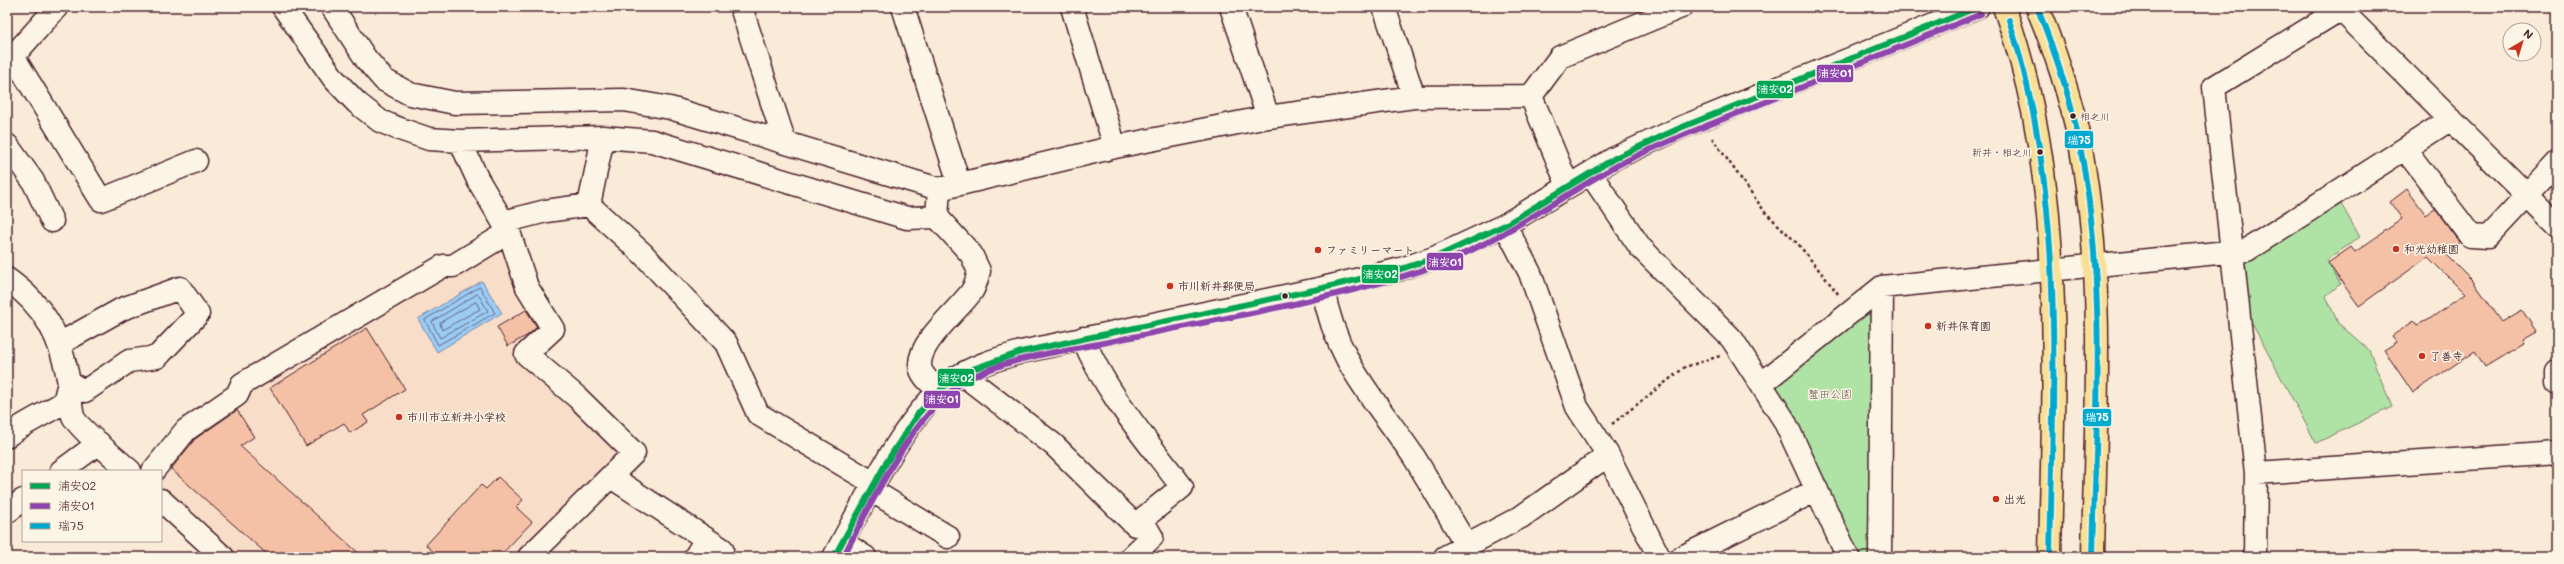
<svg xmlns="http://www.w3.org/2000/svg" width="2564" height="564" viewBox="0 0 2564 564" font-family="Mali,'Klee One',sans-serif">
<rect width="100%" height="100%" fill="#faead8"/>
<filter id="ink" filterUnits="userSpaceOnUse"><feTurbulence type="fractalNoise" baseFrequency=".025" numOctaves="2"/><feDisplacementMap in="SourceGraphic" scale="8" xChannelSelector="R" yChannelSelector="G"/><feConvolveMatrix kernelMatrix="1 2 1 2 8 2 1 2 1" color-interpolation-filters="sRGB"/></filter>
<g filter="url(#ink)">
<path fill="#f8ddc9" d="M499 248 506 252 540 330 516 353 570 400 616 451 615 460 518 557H236L161 489V471L189 435 249 388 444 273 456 277Z"/>
<path fill="#aee3a5" stroke="#7c8168" d="M2341 204 2360 237 2327 260 2340 284 2326 296 2338 323 2369 350 2392 407 2316 443 2248 316 2243 265 2247 260Z
M1864 312 1873 317 1872 557H1858L1776 391 1780 381Z"/>
<path fill="#9accf6" stroke="#7a87a5" d="M482 281 502 313 437 352 418 319Z"/>
<g fill="none" stroke-linecap="round" stroke-linejoin="round">
<path stroke="#6a647c" stroke-width="1" d="M480 287 495 313 438 345 425 320Z
M478 294 488 311 440 338 432 322Z
M476 302 480 309 442 330 440 323Z"/>
</g>
<path fill="#f4c0a6" stroke="#4a1f2b" d="M2407 189 2426 215 2435 209 2460 242 2445 253 2473 281 2502 322 2522 310 2536 331 2522 339 2524 343 2485 367 2475 351 2413 393 2384 350 2397 342 2392 336 2414 321 2417 325 2431 318 2465 294 2428 257 2359 306 2328 263 2351 247 2355 252 2402 219 2390 202Z
M526 310 537 327 528 335 508 346 497 327Z
M367 328 405 389 363 415 368 422 350 433 344 423 306 446 270 388Z
M237 410 254 437 240 446 363 557H270L171 469 195 439Z
M498 477 523 500 516 507 532 522 499 557H439L426 545 481 485 486 489Z"/>
<g fill="none" stroke-linecap="round" stroke-linejoin="round">
<defs>
<path id="minor" d="M283 7 334 79 357 103 380 121 397 128 429 139 460 141 603 137 652 141 907 218 937 217
M332 7 366 59 384 80 410 94 455 103 624 100 670 108 939 189
M741 7 785 143
M903 7 959 183
M1072 7 1115 147
M1231 7 1268 117
M1384 7 1414 97
M2338 7 2557 225
M13 56 101 200 196 161
M7 63 57 7
M1531 96 1560 57 1681 7
M603 137 589 205 643 254 726 343 758 414 875 484
M460 141 478 180 503 222
M7 145 33 181 52 221
M2405 149 2471 236 2488 237 2557 163
M1590 173 1640 247 1732 339 1784 420 1848 557
M1505 225 1530 273 1577 407 1608 455 1659 557
M7 279C45 306 61 337 69 383 71 393 70 406 73 416 76 426 120 462 130 471
M1323 288C1335 361 1375 399 1414 457 1432 486 1449 516 1467 546
M2557 372V383
M962 374 1054 445 1135 525 1182 487C1146 439 1106 394 1083 338
M1761 384 1882 287 2247 250 2451 119
M939 391C932 384 920 375 920 365 919 341 959 310 972 291 976 285 977 277 979 271L971 254 937 217 939 189 1115 147 1268 117 1414 97 1531 96 1568 186
M7 436C24 423 45 414 64 402L69 383 85 391 129 361 157 357 198 314 180 288 122 309 59 344
M61 471 99 443
M153 471 186 430 237 395 242 384 443 266H453L509 232
M2256 473 2557 453
M611 477 722 549
M871 490 948 537
M161 500 223 557
M7 512 23 500
M842 542 865 557
M529 557 634 453 578 398 526 354 553 329 527 287 509 232 503 222 546 211 589 205
M695 557 706 539
M834 557C862 507 905 414 951 381 972 366 997 359 1021 352L1323 288 1401 269 1434 258 1505 225 1615 158 1680 128 1978 7
M1131 557 1152 537 1142 520
M1445 557 1521 517 1608 455
M1682 557 1817 490
M1880 557 1882 287
M2255 557 2256 473 2214 87 2341 9"/>
<path id="major" d="M2004 7C2068 182 2053 374 2050 557
M2037 7C2058 58 2076 112 2084 167 2105 295 2095 427 2093 557"/>
</defs>
<use href="#minor" stroke="#4a1f2b" stroke-width="25"/>
<use href="#major" stroke="#4a1f2b" stroke-width="25"/>
<path stroke="#4a1f2b" stroke-width="2.5" stroke-dasharray="3 3" stroke-linecap="butt" d="M1712 138 1765 212 1799 245 1839 295
M1612 424 1685 367 1720 356"/>
<use href="#minor" stroke="#fcf5e5" stroke-width="22"/>
<use href="#major" stroke="#fadf96" stroke-width="22"/>
<defs>
<path id="bus-1" d="M834 557 886 463 917 415 934 396 951 381 967 371 1021 352 1323 288 1401 269 1434 258 1505 225 1615 158 1680 128 1978 7"/>
<path id="bus-2" d="M843 557C872 503 912 413 965 381 1006 358 1058 352 1103 343 1203 322 1306 305 1404 276 1486 253 1546 205 1618 165 1664 141 1714 123 1763 103 1835 74 1908 44 1981 14"/>
<path id="bus-3" d="M2037 7C2055 52 2071 98 2080 146 2107 281 2096 421 2093 557
M2009 20C2066 192 2053 379 2050 557"/>
</defs>
<use href="#bus-1" stroke="#fcf5e5" stroke-width="9"/>
<use href="#bus-2" stroke="#fcf5e5" stroke-width="9"/>
<use href="#bus-3" stroke="#fcf5e5" stroke-width="9"/>
<use href="#bus-1" stroke="#00a651" stroke-width="6"/>
<use href="#bus-2" stroke="#8e44ad" stroke-width="6"/>
<use href="#bus-3" stroke="#00a9ce" stroke-width="6"/>
</g>
</g>
<g fill="#4a1f2b" stroke="#fcf5e5" stroke-width="1.5">
<circle cx="2073" cy="116" r="3.5"/>
<circle cx="2040" cy="152" r="3.5"/>
<circle cx="1285" cy="296" r="3.5"/>
</g>
<g fill="#c8321e" stroke="#fcf5e5" stroke-width="1.5">
<circle cx="2396" cy="249" r="4"/>
<circle cx="1318" cy="250" r="4"/>
<circle cx="1170" cy="286" r="4"/>
<circle cx="1928" cy="326" r="4"/>
<circle cx="2422" cy="356" r="4"/>
<circle cx="399" cy="417" r="4"/>
<circle cx="1996" cy="499" r="4"/>
</g>
<g text-anchor="middle" stroke-width="3" stroke-linejoin="round" paint-order="stroke">
<g font-size="10" fill="#4a1f2b" stroke="#fcf5e5" text-anchor="start">
<text x="2080" y="120">相之川</text>
<text x="2032" y="156" text-anchor="end">新井・相之川</text>
</g>
<g font-size="11" font-weight="bold" fill="#4a1f2b" stroke="#fcf5e5" text-anchor="start">
<text x="2404" y="253">和光幼稚園</text>
<text x="1326" y="254">ファミリーマート</text>
<text x="1178" y="290">市川新井郵便局</text>
<text x="1936" y="330">新井保育園</text>
<text x="2430" y="360">了善寺</text>
<text x="407" y="421">市川市立新井小学校</text>
<text x="2004" y="503">出光</text>
</g>
<g font-size="11" fill="#63504a" stroke="#fcf5e5">
<text x="1830" y="398">蟹田公園</text>
</g>
</g>
<g stroke="#fcf5e5" stroke-width="1.5">
<rect x="1816" y="64" width="38" height="19" rx="4" fill="#8e44ad"/>
<rect x="1756" y="80" width="38" height="19" rx="4" fill="#00a651"/>
<rect x="2064" y="130" width="30" height="19" rx="4" fill="#00a9ce"/>
<rect x="1426" y="252" width="38" height="19" rx="4" fill="#8e44ad"/>
<rect x="1361" y="264" width="38" height="20" rx="4" fill="#00a651"/>
<rect x="937" y="368" width="38" height="19" rx="4" fill="#00a651"/>
<rect x="923" y="390" width="38" height="19" rx="4" fill="#8e44ad"/>
<rect x="2082" y="408" width="30" height="19" rx="4" fill="#00a9ce"/>
</g>
<g font-size="11" text-anchor="middle" font-weight="bold" fill="#fff">
<text x="1835" y="77">浦安01</text>
<text x="1775" y="93">浦安02</text>
<text x="2079" y="144">瑞75</text>
<text x="1445" y="266">浦安01</text>
<text x="1380" y="278">浦安02</text>
<text x="956" y="382">浦安02</text>
<text x="942" y="403">浦安01</text>
<text x="2097" y="421">瑞75</text>
</g>
<rect width="2564" height="564" fill="none" stroke="#fcf5e5" stroke-width="24"/>
<rect x="12" y="12" width="2540" height="540" fill="none" stroke="#4a1f2b" stroke-width="1.5" filter="url(#ink)"/>
<rect x="22" y="470" width="140" height="72" fill="#fcf5e5" stroke="#b59f9b"/>
<rect x="30" y="483" width="20" height="6" fill="#00a651" stroke="#b59f9b"/>
<text x="58" y="490" font-size="12" fill="#4a1f2b">浦安02</text>
<rect x="30" y="503" width="20" height="6" fill="#8e44ad" stroke="#b59f9b"/>
<text x="58" y="510" font-size="12" fill="#4a1f2b">浦安01</text>
<rect x="30" y="523" width="20" height="6" fill="#00a9ce" stroke="#b59f9b"/>
<text x="58" y="530" font-size="12" fill="#4a1f2b">瑞75</text>
<g transform="translate(2522 42) rotate(38)"><circle r="19" fill="#fcf5e5" stroke="#b59f9b"/>
<path d="M0-3L7 15L0 10L-7 15Z" fill="#c8321e"/>
<text y="-6" font-size="11" font-weight="bold" text-anchor="middle" fill="#4a1f2b">N</text>
</g>
</svg>
